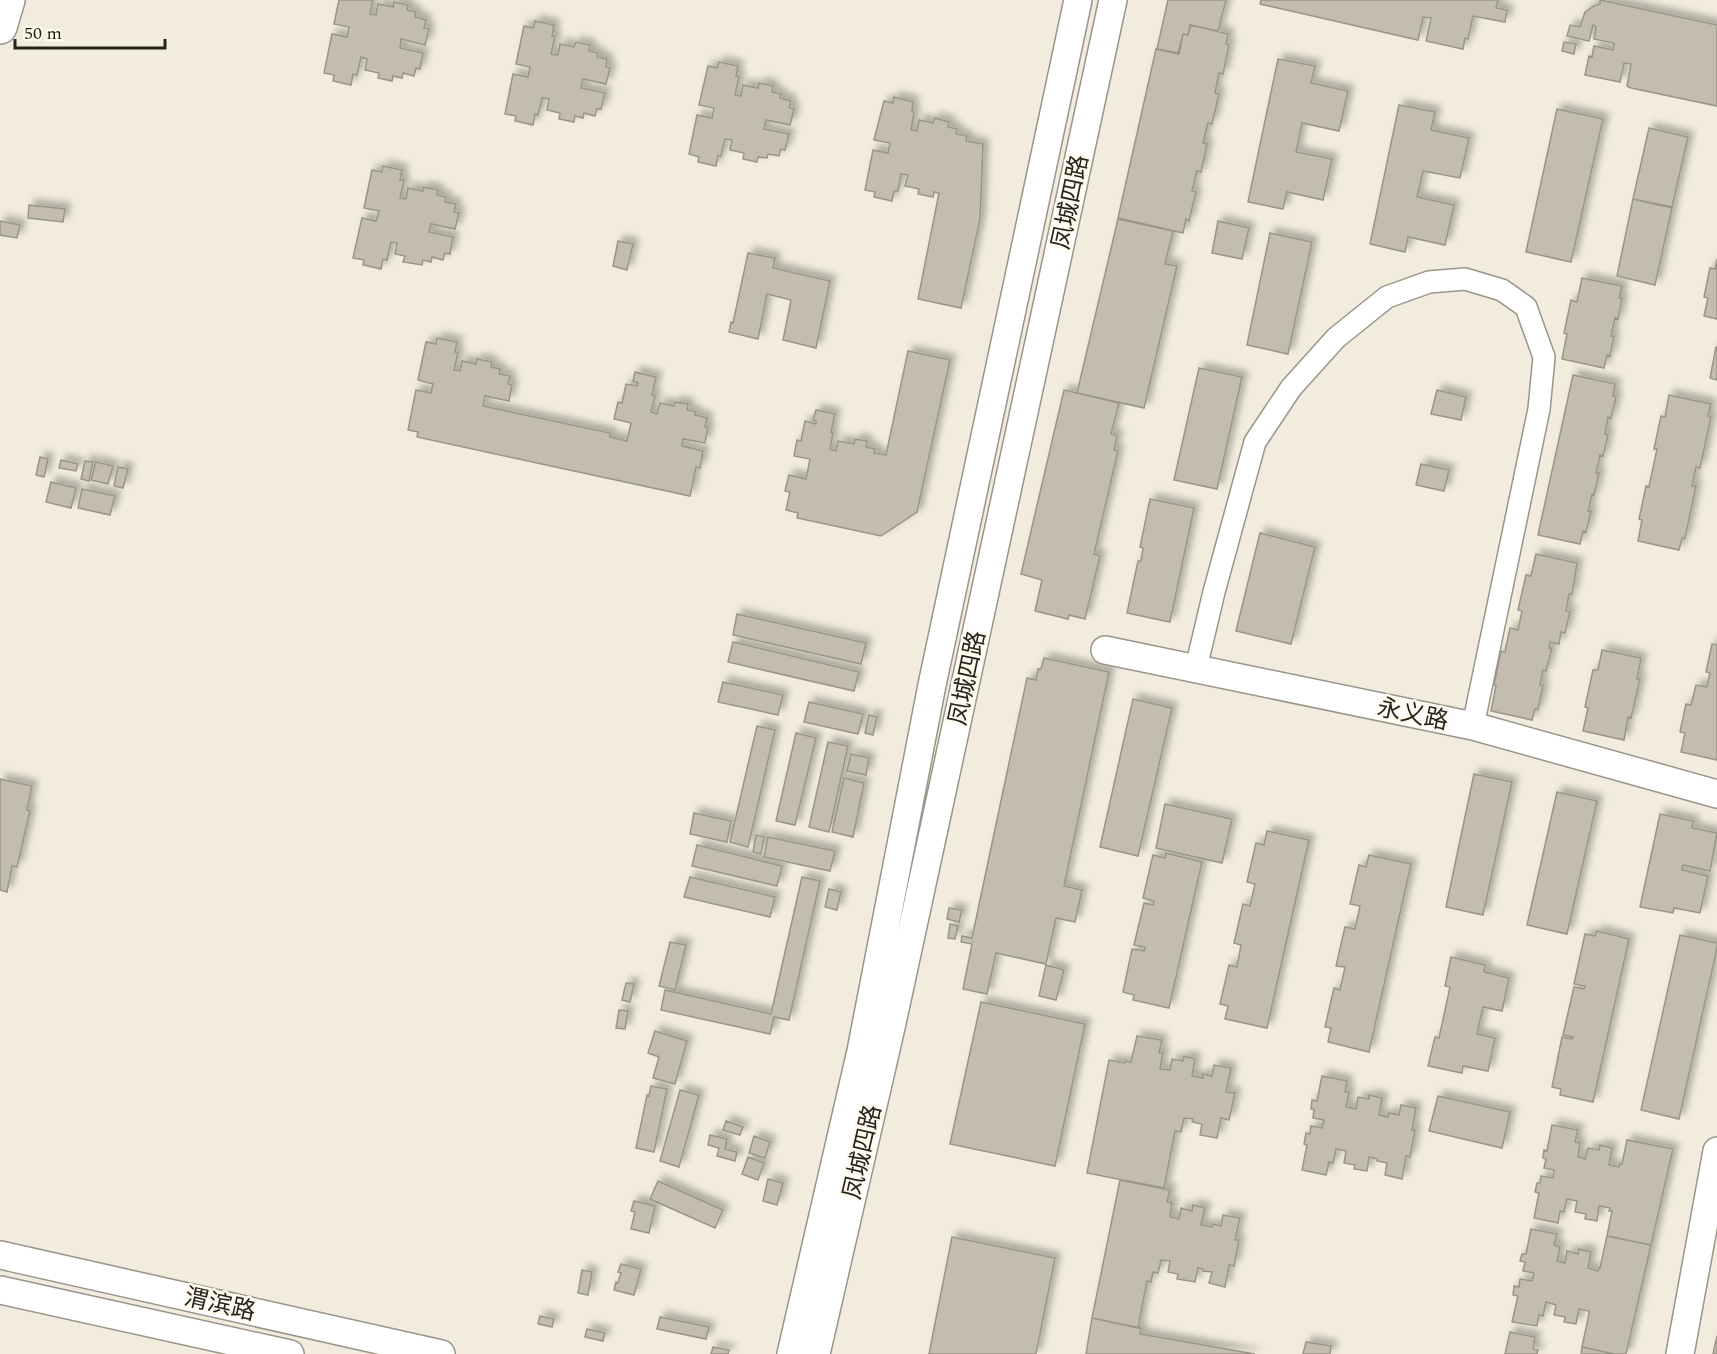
<svg xmlns="http://www.w3.org/2000/svg" width="1717" height="1354" viewBox="0 0 1717 1354" font-family="Spectral,'Noto Sans SC',serif">
<defs>
<filter id="shadow"><feDropShadow dx="5.5" dy="-5.5" stdDeviation="3" flood-color="#0004"/></filter>
</defs>
<rect width="100%" height="100%" fill="#f2ecde"/>
<path fill="#c2bdaf" stroke="#9a9588" stroke-width="1.5" filter="url(#shadow)" d="M339 0H373L370 14 376 15 378 4 393 7 394 2 408 5 407 10 416 12 415 17 426 20 424 28 429 29 425 45 401 39 400 48 423 53 420 69 416 68 414 76 403 73 402 78 393 76 392 81 378 78 379 73 365 70 367 59 361 57 357 75 353 74 351 85 333 81 334 75 324 73 332 34 347 37 349 27 334 24Z
M1168 0H1226L1218 31 1190 25 1188 35 1183 34 1178 53 1157 49Z
M1261 0H1498L1496 8 1507 10 1505 22 1473 16 1468 39 1465 38 1463 49 1426 41 1431 18 1423 17 1418 40 1260 4Z
M1600 0 1717 25V106L1631 88 1627 86 1631 64 1624 63 1620 82 1585 75 1589 56 1592 57 1594 46 1613 50 1614 43 1594 39 1596 27 1593 25 1589 41 1567 36 1570 25 1580 27 1585 12 1594 6 1600 4Z
M535 21 554 25 552 36H555L551 54 558 55 560 44 574 47 576 42 590 45 589 51 598 53 597 57 607 59 606 67 610 68 606 84 583 79 581 88 605 93 601 109H597L595 116 584 113 583 118 575 116 574 122 559 119 560 113 547 110 549 99 542 98 538 115 535 114 533 125 515 121 516 116 505 114 513 74 528 77 530 67 516 64 524 26 533 28Z
M1191 25 1228 34 1226 44 1229 45 1223 74 1219 73 1215 93 1219 94 1212 124 1208 123 1203 143 1207 144 1201 172 1197 171 1192 191 1196 192 1189 221 1186 219 1183 233 1118 218 1156 49 1179 54 1183 34 1188 35Z
M1564 42 1576 44 1574 54 1562 51Z
M1278 59 1315 66 1311 83 1348 91 1339 131 1302 123 1296 152 1332 159 1323 200 1287 192 1283 209 1248 202Z
M719 62 738 66 736 76 739 77 735 95 741 96 743 85 758 88 759 83 773 86 772 92 781 94 780 98 791 101 789 108 794 109 790 125 766 120 764 129 789 134 785 150 781 149 779 156 768 154 767 158 758 157 757 162 743 159 744 153 730 150 732 140 725 139 721 156H718L716 166 698 162 699 157 689 154 697 115 712 118 714 108 699 105 708 66 717 68Z
M894 97 913 102 912 111 914 113 911 130 917 131 919 120 933 123 935 118 949 122 948 127 957 129 956 134 967 136 966 141 983 144 980 219 961 308 918 299 939 193 934 192 933 197 918 194 919 189 905 186 908 175 901 174 898 191H894L892 201 874 197 875 192 865 190 873 150 888 153 890 143 874 140 884 101 893 103Z
M1399 105 1435 112 1431 130 1469 138 1460 178 1423 171 1417 197 1454 205 1445 245 1408 237 1405 252 1370 244Z
M1557 109 1603 119 1571 262 1526 252Z
M1649 128 1688 137 1672 207 1633 199Z
M383 166 402 170 400 180H404L400 198 406 199 408 188 423 191V187L438 190 437 195 446 197 445 202 456 204 454 212 459 213 455 229 431 224 429 232 453 237 450 254 445 253 443 260 432 257 431 262 423 260 422 265 403 262 405 256 395 254 397 243 391 242 387 260 383 259 381 269 363 265 364 260 353 258 362 218 376 221 379 211 364 208 372 170 382 172Z
M1633 199 1672 208 1655 285 1617 276Z
M29 205 65 209 63 222 28 218Z
M1118 219 1173 231 1165 264 1177 266 1144 408 1077 393Z
M0 221 20 225 17 238 0 235Z
M1218 221 1249 228 1242 259 1212 253Z
M1270 233 1312 242 1288 354 1247 345Z
M618 241 633 244 627 270 613 266Z
M748 253 775 258 773 268 830 281 816 348 783 340 791 300 767 294 758 339 729 332 731 322 733 323Z
M1717 259V319L1704 316 1708 298 1704 297 1710 268 1715 269Z
M1582 278 1622 286 1619 298H1622L1618 319 1615 318 1611 336H1614L1610 356 1607 355 1604 368 1562 359 1567 334 1564 333 1571 300 1577 302Z
M437 338 457 342 455 352 458 353 454 370 460 371 462 361 476 364 477 359 492 362 491 367 500 369 499 374 510 376 508 384 512 385 509 401 485 396 483 406 610 433V437L627 441 631 423 614 419 618 402 622 403 626 384 637 386 638 383 633 381 635 372 656 377 652 395 655 396 651 412 657 414 660 403 674 406 675 402 688 404 687 410 696 412 695 415 707 418 705 427H708L705 443 683 439 682 446 703 451 700 468 696 467 690 496 417 437 418 432 408 430 416 390 431 393 433 384 418 380 426 342 436 344Z
M1716 347H1717V380L1710 378Z
M908 351 950 360 917 512 881 536 797 518 798 513 786 510 790 492 785 491 789 475 806 479 810 459 794 456 797 440 801 441 805 421 816 424V421L813 420 816 410 835 414 831 432 833 433 830 449 836 451 838 441 854 444 855 439 867 441 866 447 875 449 874 453 886 455Z
M1199 368 1242 377 1217 489 1174 480Z
M1573 375 1615 384 1613 396 1616 397 1611 418 1608 417 1605 434 1608 435 1603 456 1600 455 1596 473H1599L1594 495 1592 494 1588 511H1591L1586 532 1583 531 1580 544 1538 535Z
M1064 390 1119 403 1111 434 1117 436 1114 450 1118 451 1094 554 1100 556 1085 619 1069 615 1068 619 1035 611 1042 580 1021 574Z
M1437 390 1466 397 1461 420 1431 414Z
M1669 395 1711 404 1708 416 1711 417 1700 468 1696 467 1692 486H1696L1685 538H1682L1679 550 1638 541 1642 520 1639 519 1646 486 1649 487 1657 449H1654L1661 416 1665 417Z
M40 457 48 459 44 477 36 475Z
M61 460 78 464 76 471 59 468Z
M85 461 93 462 89 481 81 479Z
M96 462 113 466 108 484 91 480Z
M1421 464 1449 470 1444 491 1416 485Z
M118 467 128 469 123 488 114 486Z
M51 482 76 488 71 508 46 502Z
M82 489 115 496 110 515 78 508Z
M1150 499 1194 508 1170 622 1127 613 1138 561H1141L1143 548 1140 547Z
M1260 533 1315 547 1291 644 1236 631Z
M1536 554 1577 563 1572 594H1569L1566 611 1570 612 1565 633 1561 632 1559 644 1550 642 1549 648H1552L1546 671 1543 670 1540 685 1543 686 1538 709H1535L1532 720 1491 711 1496 686 1494 685 1501 651 1505 652 1510 628 1518 630 1522 611 1518 610 1526 575 1531 576Z
M737 614 866 643 861 664 733 635Z
M733 642 859 672 854 691 728 662Z
M1712 644 1717 645V760L1681 752 1685 733 1680 732 1686 704 1691 705 1696 685 1707 687 1710 673 1706 672Z
M1602 650 1641 658 1637 679H1640L1631 718 1628 717 1624 740 1583 731 1588 708 1585 707 1593 670H1598Z
M1044 658 1109 672 1064 886 1082 890 1075 922 1056 918 1046 964 996 953 987 994 963 989 972 944 961 942 962 936 972 938 1027 678 1036 680 1038 669H1041Z
M723 682 783 695 778 715 718 702Z
M1133 699 1172 708 1138 856 1100 847Z
M809 702 863 714 858 734 804 722Z
M869 715 877 717 873 735 865 733Z
M757 726 775 730 748 847 730 842Z
M796 733 816 738 795 825 776 821Z
M828 742 848 746 829 832 809 827Z
M851 754 869 758 866 775 847 771Z
M1474 774 1512 782 1483 915 1446 907Z
M844 778 864 783 853 837 832 832Z
M0 779 32 786 27 810 30 811 17 867 12 866 7 892 0 890Z
M1557 792 1597 801 1567 934 1527 925Z
M1165 804 1232 819 1222 863 1156 848Z
M694 813 731 821 727 842 690 834Z
M1660 814 1693 821 1692 828 1717 833 1710 871 1683 865 1682 870 1708 876 1700 913 1674 908 1673 913 1640 907Z
M1267 831 1309 840 1267 1028 1225 1019 1228 1006 1220 1004 1229 965 1237 967 1241 945 1234 943 1243 904 1250 906 1255 884 1247 882 1256 843 1264 845Z
M756 835 764 837 761 854 753 852Z
M768 837 835 851 830 871 764 857Z
M697 845 782 866 777 886 692 866Z
M1166 853 1202 862 1169 1008 1133 1000 1134 995 1123 992 1132 949 1144 951 1145 947 1134 945 1144 903 1153 905 1154 901 1143 898 1153 855 1165 858Z
M1369 855 1411 864 1369 1052 1328 1042 1331 1028 1325 1027 1334 988 1340 990 1345 967 1336 966 1345 927 1355 929 1360 906 1350 904 1359 865 1366 867Z
M690 877 775 897 770 917 684 897Z
M802 877 820 881 789 1020 774 1017 770 1034 661 1010 665 990 771 1014Z
M829 889 841 892 837 910 825 907Z
M949 908 962 910 959 922 947 919Z
M950 924 958 926 955 939 948 938Z
M1597 931 1629 939 1593 1102 1560 1095 1561 1089 1552 1087 1562 1037 1572 1039 1573 1037 1563 1035 1574 987 1584 989 1585 986 1574 984 1585 934 1595 936Z
M1680 935 1717 943V948L1679 1119 1641 1110Z
M670 942 686 945 675 990 659 986Z
M1451 957 1485 965 1484 972 1509 978 1502 1011 1483 1007 1477 1034 1495 1038 1488 1071 1463 1066 1462 1073 1428 1066 1435 1037 1439 1038 1450 987 1445 986Z
M1046 965 1064 970 1056 1000 1039 996Z
M626 983 634 984 630 1002 622 1000Z
M981 1002 1085 1024 1055 1166 950 1144Z
M619 1010 628 1011 625 1029 616 1028Z
M655 1031 687 1041 675 1084 653 1078 659 1057 648 1053Z
M1137 1036 1162 1040 1159 1053H1163L1160 1069 1170 1070 1172 1059 1183 1061 1184 1056 1195 1059 1192 1076 1203 1078V1074L1212 1076 1214 1065 1231 1068 1226 1092 1235 1093 1229 1120 1221 1118 1217 1138 1200 1135 1202 1124 1192 1122 1193 1119 1184 1118 1181 1132 1175 1131 1164 1188 1087 1173 1109 1060 1125 1063 1126 1061 1131 1062Z
M1322 1076 1347 1081 1345 1092H1349L1346 1107 1356 1109 1358 1097 1369 1099V1095L1382 1098 1379 1115 1388 1117 1389 1113 1399 1115 1401 1105 1416 1108 1412 1130H1415L1410 1157 1406 1156 1402 1179 1385 1175 1387 1163 1377 1161V1159L1369 1157 1367 1171 1354 1169 1355 1165 1344 1163 1346 1151 1336 1149 1333 1163 1329 1162 1326 1175 1302 1170 1307 1145 1304 1144 1306 1133 1310 1134 1311 1126 1322 1128 1324 1120 1313 1118 1314 1109H1311L1312 1100 1317 1101Z
M651 1086 667 1089 654 1152 636 1148 647 1095 649 1096Z
M680 1090 699 1095 679 1167 660 1161Z
M1438 1096 1510 1112 1502 1148 1429 1131Z
M726 1121 743 1127 740 1135 723 1130Z
M1552 1125 1578 1130 1575 1142 1580 1143 1578 1157 1585 1159 1588 1148 1599 1150 1600 1145 1612 1148 1609 1165 1619 1167 1620 1164H1622L1627 1140 1673 1149 1651 1245 1607 1236 1612 1211H1609L1610 1208 1599 1206 1597 1221 1585 1219 1586 1214 1575 1212 1577 1201 1567 1199 1564 1212 1560 1211 1558 1223 1534 1218 1539 1193 1535 1192 1537 1183H1540L1541 1176 1553 1178 1554 1170 1544 1168 1546 1159 1543 1158 1544 1150 1547 1151Z
M710 1135 727 1139 725 1149 737 1152 735 1161 717 1156 719 1148 708 1145Z
M754 1136 770 1142 765 1158 749 1153Z
M748 1157 764 1163 758 1180 742 1174Z
M768 1179 783 1183 777 1205 763 1201Z
M1120 1180 1170 1190 1167 1202 1172 1203 1170 1217 1179 1219 1181 1208 1192 1211 1193 1205 1205 1208 1201 1225 1212 1227 1213 1224 1221 1226 1223 1215 1240 1218 1235 1240H1239L1234 1266 1229 1265 1225 1287 1209 1283 1212 1272 1203 1271V1269L1198 1268 1195 1282 1177 1279 1178 1274 1168 1272 1170 1261 1161 1260 1158 1273 1153 1272 1151 1282 1147 1281 1138 1328 1092 1318Z
M658 1181 723 1210 715 1228 650 1199Z
M634 1201 655 1206 649 1233 631 1229 635 1212 631 1211Z
M1531 1229 1557 1234 1554 1245 1560 1247 1557 1261 1565 1263 1567 1251 1578 1254 1579 1249 1591 1252 1588 1268 1598 1271 1599 1268H1600L1607 1236 1651 1245 1626 1354H1614L1582 1347 1589 1314V1311L1579 1309 1576 1324 1564 1322 1565 1317 1554 1315 1556 1305 1546 1302 1543 1316 1539 1315 1537 1326 1512 1322 1518 1296 1513 1295 1514 1286 1519 1287 1520 1279 1532 1281 1534 1273 1523 1271 1525 1262 1520 1261 1522 1254H1526Z
M952 1237 1055 1258 1036 1354H929Z
M621 1264 641 1269 634 1295 614 1290 616 1282 618 1283 621 1273 618 1272Z
M582 1270 592 1272 588 1295 578 1293Z
M540 1316 554 1319 552 1327 538 1324Z
M660 1317 709 1327 706 1339 657 1329Z
M1092 1318 1141 1328 1140 1334 1255 1354H1086Z
M587 1329 605 1333 603 1341 585 1337Z
M1510 1332 1535 1337 1533 1349 1538 1350 1537 1354H1505Z
M1717 1336V1354H1713Z
M1306 1342 1331 1346 1330 1354H1303Z
M713 1347 729 1350 728 1354H711Z
M1582 1347 1614 1354H1581Z"/>
<g fill="none" stroke-linecap="round" stroke-linejoin="round">
<defs>
<path id="minor" d="M1196 668 1214 592 1255 442 1291 388 1336 338 1387 297 1429 282 1465 279 1502 290 1526 307 1544 357 1539 409 1473 726"/>
<path id="tertiary" d="M1105 650 1473 726 1717 794
M0 1255 441 1354
M0 1290 290 1354
M791 1354 861 1051 932 685 1078 0
M816 1354 892 1023 1113 0
M1680 1354 1717 1151"/>
<path id="primary" d="M0 27 8 0"/>
</defs>
<use href="#minor" stroke="#9a9588" stroke-width="24"/>
<use href="#tertiary" stroke="#9a9588" stroke-width="30"/>
<use href="#primary" stroke="#9a9588" stroke-width="36"/>
<use href="#minor" stroke="#fff" stroke-width="21"/>
<use href="#tertiary" stroke="#fff" stroke-width="27"/>
<use href="#primary" stroke="#fff" stroke-width="33"/>
</g>
<g text-anchor="middle" stroke-width="5" stroke-linejoin="round" paint-order="stroke">
<g font-size="24" fill="#25231e" stroke="#fffaeb">
<text transform="translate(1070 202) rotate(-78)" y="8">凤城四路</text>
<text transform="translate(967 678) rotate(-78)" y="8">凤城四路</text>
<text transform="translate(1413 714) rotate(12)" y="8">永义路</text>
<text transform="translate(862 1152) rotate(-77)" y="8">凤城四路</text>
<text transform="translate(220 1304) rotate(13)" y="8">渭滨路</text>
</g>
</g>
<path d="M15 39v9h150v-9" fill="none" stroke="#25231e" stroke-width="3"/>
<text x="24" y="39" font-size="18" fill="#25231e" stroke="#fffaeb" stroke-width="4.5" paint-order="stroke">50 m</text>
</svg>
